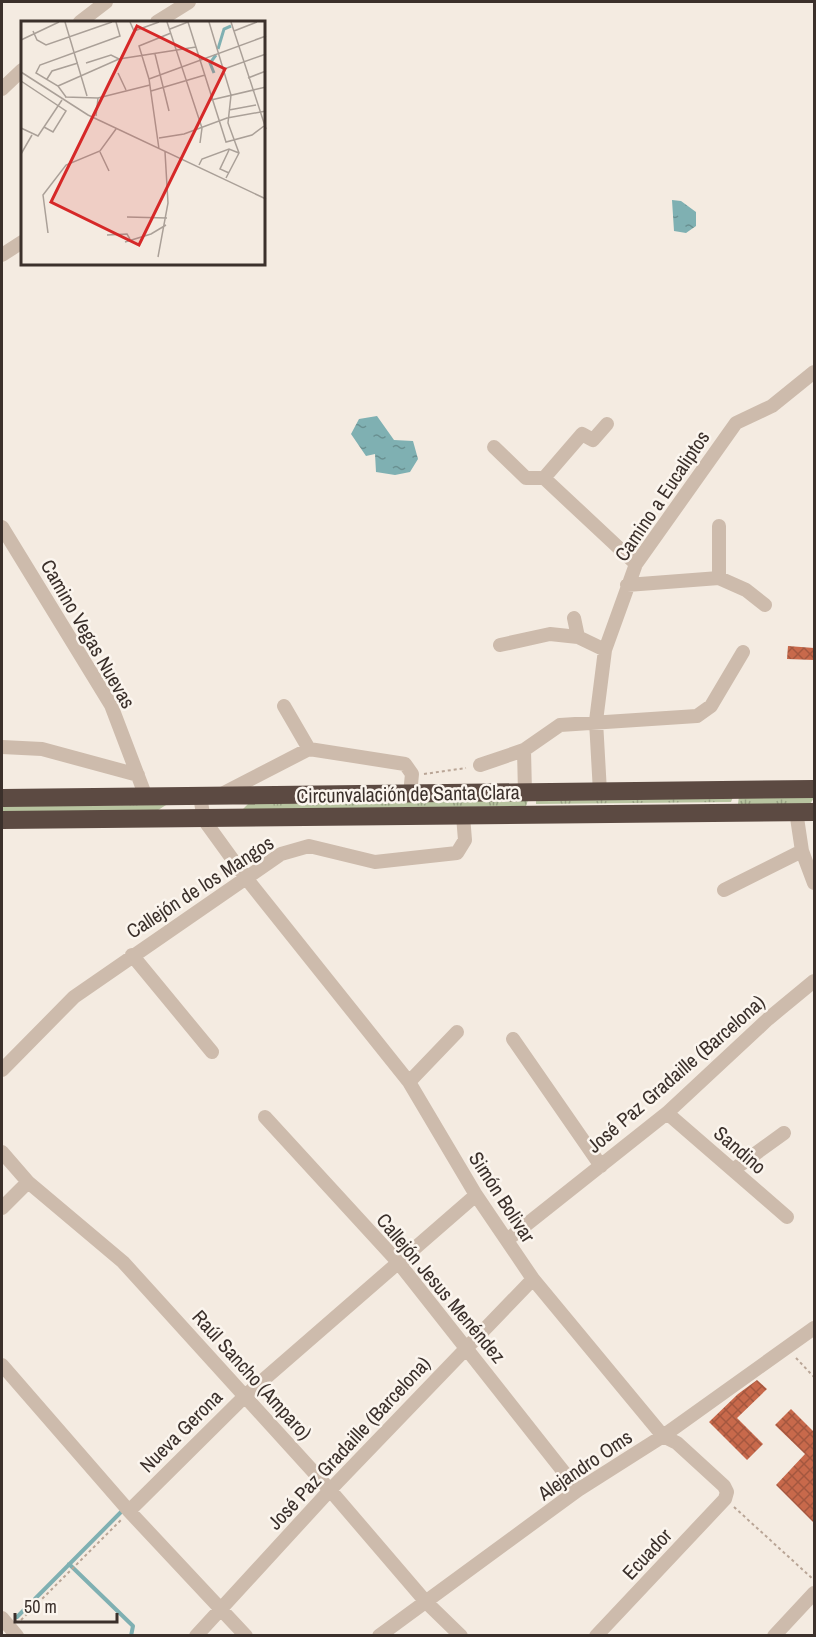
<svg xmlns="http://www.w3.org/2000/svg" width="816" height="1637" viewBox="0 0 816 1637" font-family="'Archivo Narrow',sans-serif">
<defs>
<pattern id="grass-tufts" width="24" height="20" patternUnits="userSpaceOnUse" patternTransform="scale(1.5)"><rect width="24" height="20" fill="#b8c4a0"/><path d="M3 7l-1-3M5 7V3M7 7l1-3M15 17l-1-3M17 17v-4M19 17l1-3" fill="none" stroke="#97a083"/></pattern>
<pattern id="water-ripples" width="26" height="14" patternUnits="userSpaceOnUse" patternTransform="scale(1.5)"><rect width="26" height="14" fill="#7fb0b2"/><path d="M2 4q2-2 4 0t4 0M15 11q2-2 4 0t4 0" fill="none" stroke="#699091"/></pattern>
<pattern id="building-cross-hatch" width="8" height="8" patternUnits="userSpaceOnUse" patternTransform="scale(1.5)"><rect width="8" height="8" fill="#c8694b"/><path d="M0 0l8 8M0 8l8-8" fill="none" stroke="#a4573f"/></pattern>
</defs>
<rect width="100%" height="100%" fill="#f4ebe1"/>
<path fill="url(#grass-tufts)" d="M739 796 814 798 810 804H738Z
M733 797 731 802 536 804V799Z
M528 800 526 806 242 810 251 801Z
M166 805 155 812 2 813V806Z"/>
<path fill="url(#water-ripples)" d="M672 200 681 201 696 212V226L686 233 674 231Z
M377 416 394 440 413 441 418 459 410 472 395 475 376 472 375 454 366 456 351 434 359 419Z"/>
<g fill="none" stroke-linecap="round" stroke-linejoin="round">
<path stroke="#7fb0b2" stroke-width="4" d="M69 1564 133 1626 131 1636
M17 1617 122 1511"/>
</g>
<path fill="url(#building-cross-hatch)" d="M788 646 814 648V660L787 659Z
M757 1380 767 1389 737 1418 763 1444 747 1460 709 1422 738 1394Z
M791 1409 814 1432V1523L776 1485 805 1454 775 1425Z"/>
<g fill="none" stroke-linecap="round" stroke-linejoin="round">
<path stroke="#b9a596" stroke-width="2" stroke-dasharray="3 3" stroke-linecap="butt" d="M424 774 466 768
M796 1358 814 1377
M734 1507 814 1580
M21 1620 121 1520"/>
<path stroke="#cdbbac" stroke-width="14" d="M80 22 106 2
M157 22 189 2
M2 89 22 70
M2 255 22 242
M494 447 526 478H544L636 564
M544 478 582 434 593 440 607 424
M719 526V578
M2 527 111 705 146 797
M627 585 719 578 746 590 765 605
M574 618 578 637 605 650
M500 645 550 634 578 637
M284 706 309 749
M2 747 42 749 138 775
M524 750 525 793
M480 765 524 750 560 725 697 716 711 706 743 652
M600 792 596 721 605 650 636 564 736 423 772 406 814 372
M220 795 309 749 405 764 412 774 410 794
M200 796 204 820 246 878 409 1082 476 1195 533 1279 663 1436 677 1443 724 1486 727 1492 725 1499 596 1636
M796 811 802 851 814 883
M724 890 802 851
M132 955 212 1052
M513 1039 601 1166
M2 1070 74 997 281 854 309 846 375 862 457 853 465 840 463 816
M409 1082 457 1032
M667 1113 787 1217
M265 1117 398 1262 578 1490
M2 1152 28 1182 123 1262 330 1490 426 1602 461 1636
M733 1170 784 1133
M2 1208 28 1182
M507 1240 667 1113 768 1019 814 981
M2 1365 129 1511 246 1636
M129 1511 246 1395 476 1195
M2 1618 17 1636
M196 1636 330 1490 533 1279
M379 1636 578 1490 663 1436 814 1328
M774 1636 814 1593"/>
<path stroke="#5c4a42" stroke-width="18" d="M2 798 814 789
M2 820 814 812"/>
</g>
<g text-anchor="middle" stroke-width="5" stroke-linejoin="round" paint-order="stroke">
<g font-size="20" fill="#3b302b" stroke="#fbf5ee">
<text transform="translate(662 496) rotate(-56)" y="7">Camino a Eucaliptos</text>
<text transform="translate(88 634) rotate(60)" y="7">Camino Vegas Nuevas</text>
<text transform="translate(408 794) rotate(-1)" y="7">Circunvalación de Santa Clara</text>
<text transform="translate(200 887) rotate(-33)" y="7">Callejón de los Mangos</text>
<text transform="translate(676 1074) rotate(-41)" y="7">José Paz Gradaille (Barcelona)</text>
<text transform="translate(740 1150) rotate(41)" y="7">Sandino</text>
<text transform="translate(502 1197) rotate(57)" y="7">Simón Bolivar</text>
<text transform="translate(441 1288) rotate(50)" y="7">Callejón Jesus Menéndez</text>
<text transform="translate(252 1375) rotate(48)" y="7">Raúl Sancho (Amparo)</text>
<text transform="translate(181 1431) rotate(-45)" y="7">Nueva Gerona</text>
<text transform="translate(349 1443) rotate(-47)" y="7">José Paz Gradaille (Barcelona)</text>
<text transform="translate(585 1465) rotate(-34)" y="7">Alejandro Oms</text>
<text transform="translate(647 1554) rotate(-47)" y="7">Ecuador</text>
</g>
</g>
<g transform="translate(21 21)">
<rect width="244" height="244" fill="#f4ebe1"/>
<path fill="none" stroke="#7fb0b2" stroke-width="3" d="M197 28 203 8 210 5M193 52 189 42 195 34"/>
<path fill="none" stroke="#aaa098" stroke-width="1.5" d="M44 1 66 75M109 1 113 10 138 1M146 1 181 107 179 122M167 1 205 121 231 114 243 105M188 1 210 74 207 102 218 132 205 157M210 1 245 108M149 8 167 1M12 10 16 19 25 24 91 1M213 10 236 1M0 19 38 1M134 33 148 90M65 42 90 34 98 38M203 48 245 33M0 51 67 94 245 178M97 52 105 69M227 57 245 50M26 58 31 50 57 42M128 58 245 15M0 60 45 90 32 111 23 106M37 65 98 38 175 26M130 70 184 54M44 76 77 77 129 64M45 76 37 65 15 52 19 44 99 15 95 1M190 79 245 66M208 89 235 84M75 95 77 77M0 107 17 115 41 79M138 117 163 113 206 97 245 90M138 128 128 58 118 25 150 12M208 129 199 148 208 152M79 131 88 150M0 133 11 114M178 144 181 138 208 128 218 132M106 196 146 197M27 212 22 174 45 144 79 130 95 108M86 214 106 213 109 218M104 221 130 213 145 204M137 236 147 182 144 131"/>
<path fill="#d62828" fill-opacity="0.15" stroke="#d62828" stroke-width="3" d="M116 5 204 48 118 224 30 181Z"/>
<rect width="244" height="244" fill="none" stroke="#3b302b" stroke-width="3"/>
</g>
<rect width="816" height="1637" fill="none" stroke="#3b302b" stroke-width="6"/>
<path d="M15 1613v9h102v-9" fill="none" stroke="#3b302b" stroke-width="3"/>
<text x="24" y="1613" font-size="18" fill="#3b302b" stroke="#fbf5ee" stroke-width="4.5" paint-order="stroke">50 m</text>
</svg>
